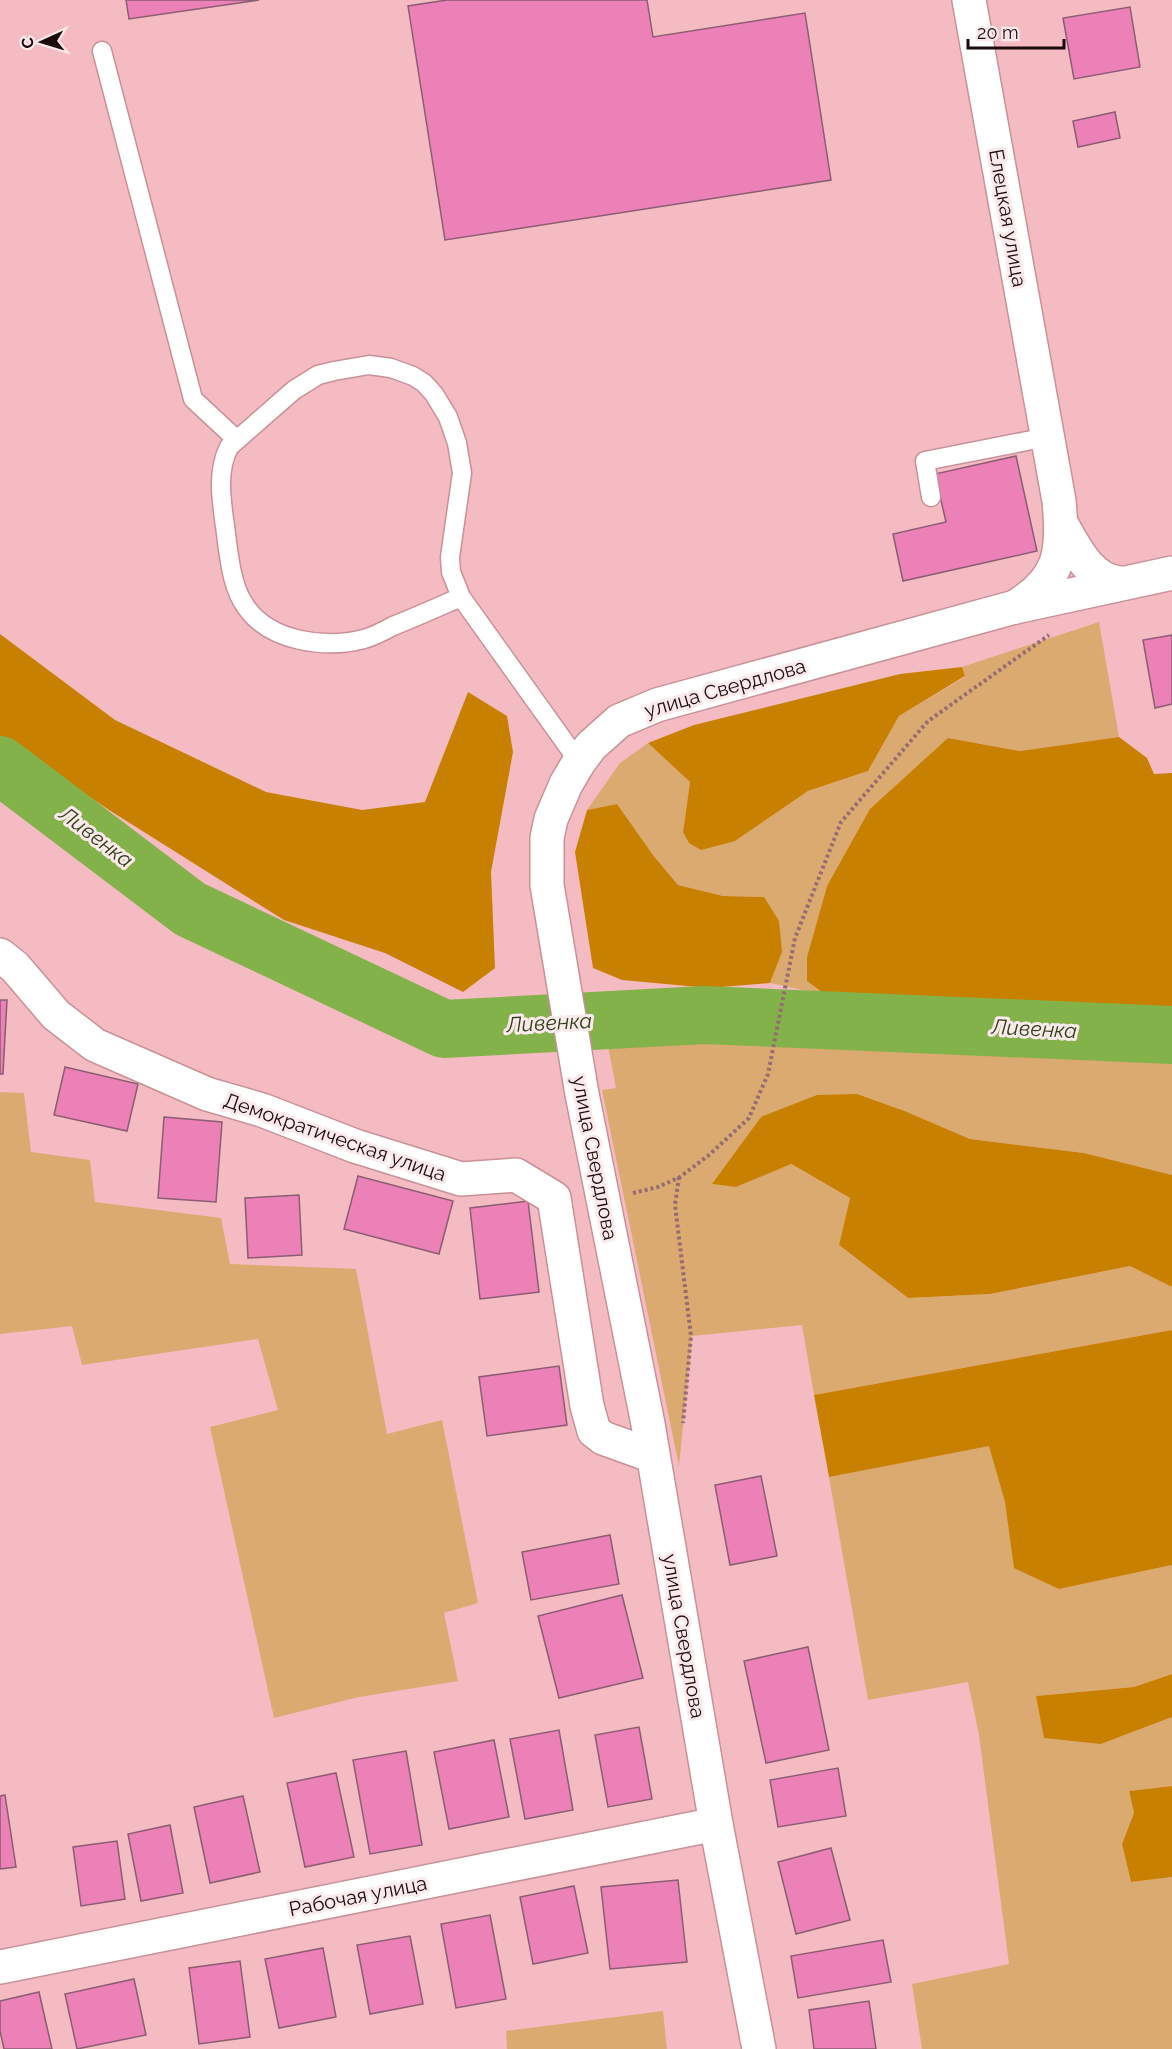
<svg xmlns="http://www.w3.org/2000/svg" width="1172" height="2049" viewBox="0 0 1172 2049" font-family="Raleway,sans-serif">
<rect width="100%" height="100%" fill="#f5bbc3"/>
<path fill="#dbaa70" d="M1099 622 1119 737 1020 751 948 738 827 886 807 957V981L826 995 770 983 782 952 764 897 723 896 678 885 653 855 617 804 587 810 620 763 648 743 690 782 683 832 735 841 808 791 868 771 899 716 965 677 962 667Z
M760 1029 776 1034H823L950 1045 1129 1050 1172 1053V1175L1084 1153 970 1139 907 1112 761 1117 713 1184 736 1187 790 1164 850 1198 839 1245 908 1298 990 1294 1130 1266 1172 1287V1330L814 1395 802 1325 692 1336 679 1466 602 1090 616 1088 605 1030 636 1033 668 1043 711 1041Z
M0 1092 24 1093 31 1152 90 1160 95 1202 221 1218 230 1264 356 1269 387 1434 442 1420 478 1603 444 1613 458 1681 359 1697 274 1718 210 1427 278 1410 258 1339 82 1365 72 1326 0 1334Z
M990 1445 1005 1502 1059 1589 1172 1565V1674L1134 1687 1037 1696 1101 1744 1172 1717V1786L1129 1791 1134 1813 1122 1844 1131 1882 1172 1877V2049H922L912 1984 1009 1964 979 1735 968 1682 868 1700 829 1477Z
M663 2011 667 2049H507L506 2031Z"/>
<path fill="#c88001" d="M0 634 115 720 266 792 362 810 425 802 468 692 507 716 513 752 491 872 495 968 463 992 385 953 284 920 109 810 0 737Z
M962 667 965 676 899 716 868 771 808 791 735 841 701 850 689 843 683 832 690 782 648 743 694 725 900 674Z
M1119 737 1147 758 1154 774 1172 773V1019L1114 1016 881 996 826 995 807 981V957L827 886 870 809 948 738 1020 751Z
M617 804 653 855 678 885 723 896 764 897 779 921 782 952 770 983 709 988 622 980 593 968 575 852 587 810Z
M857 1094 907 1112 970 1139 1084 1153 1172 1175V1287L1130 1266 990 1294 908 1298 839 1245 850 1198 791 1164 736 1187 712 1184 761 1117 817 1095Z
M1172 1330V1565L1059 1589 1014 1568 1005 1502 989 1446 829 1477 814 1395Z
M1172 1674V1717L1101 1744 1044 1738 1036 1696 1134 1687Z
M1172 1786V1877L1131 1882 1122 1844 1134 1813 1129 1791Z"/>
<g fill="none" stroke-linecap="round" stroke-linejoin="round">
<path stroke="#83b24b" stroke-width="58" d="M0 765 190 909 444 1029 704 1015 1172 1035"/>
</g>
<path fill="#eb81b6" stroke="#8b5d72" stroke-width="1.5" d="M126 0H259L129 19Z
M447 0H647L653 37 805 13 831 180 445 240 408 6Z
M1130 7 1140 67 1074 79 1063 18Z
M1115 112 1120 138 1078 147 1073 121Z
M1016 456 1037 551 903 581 893 534 946 522 935 474Z
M1172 635V704L1155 708 1143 640Z
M0 1000H7L3 1074H0Z
M65 1067 138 1084 127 1131 54 1115Z
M164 1117 222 1122 216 1202 158 1198Z
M358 1176 453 1201 439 1254 344 1229Z
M299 1195 302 1255 248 1258 245 1198Z
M528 1201 539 1292 480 1299 470 1208Z
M559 1366 567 1425 487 1436 479 1377Z
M761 1476 777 1556 730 1565 715 1485Z
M610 1535 619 1584 531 1600 522 1552Z
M622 1595 643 1678 559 1698 538 1616Z
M808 1647 829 1750 766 1763 744 1661Z
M639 1727 652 1799 608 1807 595 1735Z
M559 1730 573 1810 525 1819 510 1739Z
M494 1740 509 1817 449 1829 434 1752Z
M406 1751 422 1845 370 1854 353 1760Z
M838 1768 846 1816 778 1827 770 1780Z
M336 1773 354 1857 305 1867 287 1783Z
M5 1795 16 1867 0 1869V1796Z
M243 1796 260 1872 210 1883 194 1807Z
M170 1825 183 1893 141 1901 128 1834Z
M117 1841 125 1899 81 1906 73 1847Z
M831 1848 850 1920 796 1934 778 1862Z
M678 1880 687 1962 610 1969 601 1887Z
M574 1886 588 1953 533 1964 520 1897Z
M490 1915 506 1999 456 2008 441 1924Z
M410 1936 423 2004 370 2014 357 1945Z
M883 1940 891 1982 798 1998 791 1956Z
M323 1948 336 2017 279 2028 265 1959Z
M240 1961 250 2037 199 2044 189 1968Z
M134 1979 146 2035 77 2049 65 1994Z
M39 1992 52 2049H4L0 2031V2001Z
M869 2001 876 2049H814L809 2010Z"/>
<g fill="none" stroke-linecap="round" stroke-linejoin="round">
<defs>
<path id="service" d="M102 51 193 399 236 439
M931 497 925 461 1047 437
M461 597C438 607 416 617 393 626 384 631 374 636 364 639 326 649 270 642 246 607 233 589 230 564 227 542 224 512 214 476 229 447L294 390 318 375 334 371 369 365 391 368 413 376 424 383 434 394 448 417 457 443 462 473 450 557 451 572 461 597 579 762"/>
<path id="minor" d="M1061 523C1074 546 1090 581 1120 583
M1015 607 1172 573
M0 955 15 967 56 1015 95 1045 207 1094 262 1110 355 1146 461 1179 516 1175 554 1198 587 1406 594 1431 603 1438 653 1456"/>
<path id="tertiary" d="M0 1967 716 1824 648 1424 582 1094 547 885V838L551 819 566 784 579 762 591 746 619 721 657 705 1015 607C1061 579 1064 552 1059 501L969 0"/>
<path id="secondary" d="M716 1824 759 2049"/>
</defs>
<use href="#service" stroke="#c89198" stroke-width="21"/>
<use href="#minor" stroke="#c89198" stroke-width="36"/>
<use href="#tertiary" stroke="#c89198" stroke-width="36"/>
<use href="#secondary" stroke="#c89198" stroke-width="36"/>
<path stroke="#956c72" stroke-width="4" stroke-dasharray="3 3" stroke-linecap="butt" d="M679 1177 675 1205 691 1336 683 1423
M633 1193 658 1187 680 1177 709 1155 749 1118 768 1074 795 938 841 822 928 721 1049 635"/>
<use href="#service" stroke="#fff" stroke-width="18"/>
<use href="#minor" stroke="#fff" stroke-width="33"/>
<use href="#tertiary" stroke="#fff" stroke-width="33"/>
<use href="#secondary" stroke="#fff" stroke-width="33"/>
</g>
<g text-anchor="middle" stroke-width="6" stroke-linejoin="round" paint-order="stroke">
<g font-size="20" fill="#1d0a0d" stroke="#fbe9eb">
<text transform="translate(1008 218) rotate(80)" y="7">Елецкая улица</text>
<text transform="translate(725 688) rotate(-16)" y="7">улица Свердлова</text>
<text transform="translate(335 1137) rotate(19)" y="7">Демократическая улица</text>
<text transform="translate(595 1158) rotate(79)" y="7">улица Свердлова</text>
<text transform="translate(684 1636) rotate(80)" y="7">улица Свердлова</text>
<text transform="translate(358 1896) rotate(-11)" y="7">Рабочая улица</text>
</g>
<g font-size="21" font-style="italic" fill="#2d4016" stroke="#fbe9eb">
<text transform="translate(96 837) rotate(37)" y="7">Ливенка</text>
<text transform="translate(549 1023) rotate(-3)" y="7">Ливенка</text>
<text transform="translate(1034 1029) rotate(3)" y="7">Ливенка</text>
</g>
</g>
<g transform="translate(42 42) rotate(266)" stroke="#fbe9eb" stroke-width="4.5" paint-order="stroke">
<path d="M0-4.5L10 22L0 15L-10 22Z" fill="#1d0a0d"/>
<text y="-9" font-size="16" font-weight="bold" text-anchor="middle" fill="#1d0a0d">С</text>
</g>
<path d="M968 39v9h96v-9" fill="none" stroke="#1d0a0d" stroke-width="3"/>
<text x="977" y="39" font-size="18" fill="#1d0a0d" stroke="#fbe9eb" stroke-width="4.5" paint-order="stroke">20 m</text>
</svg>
